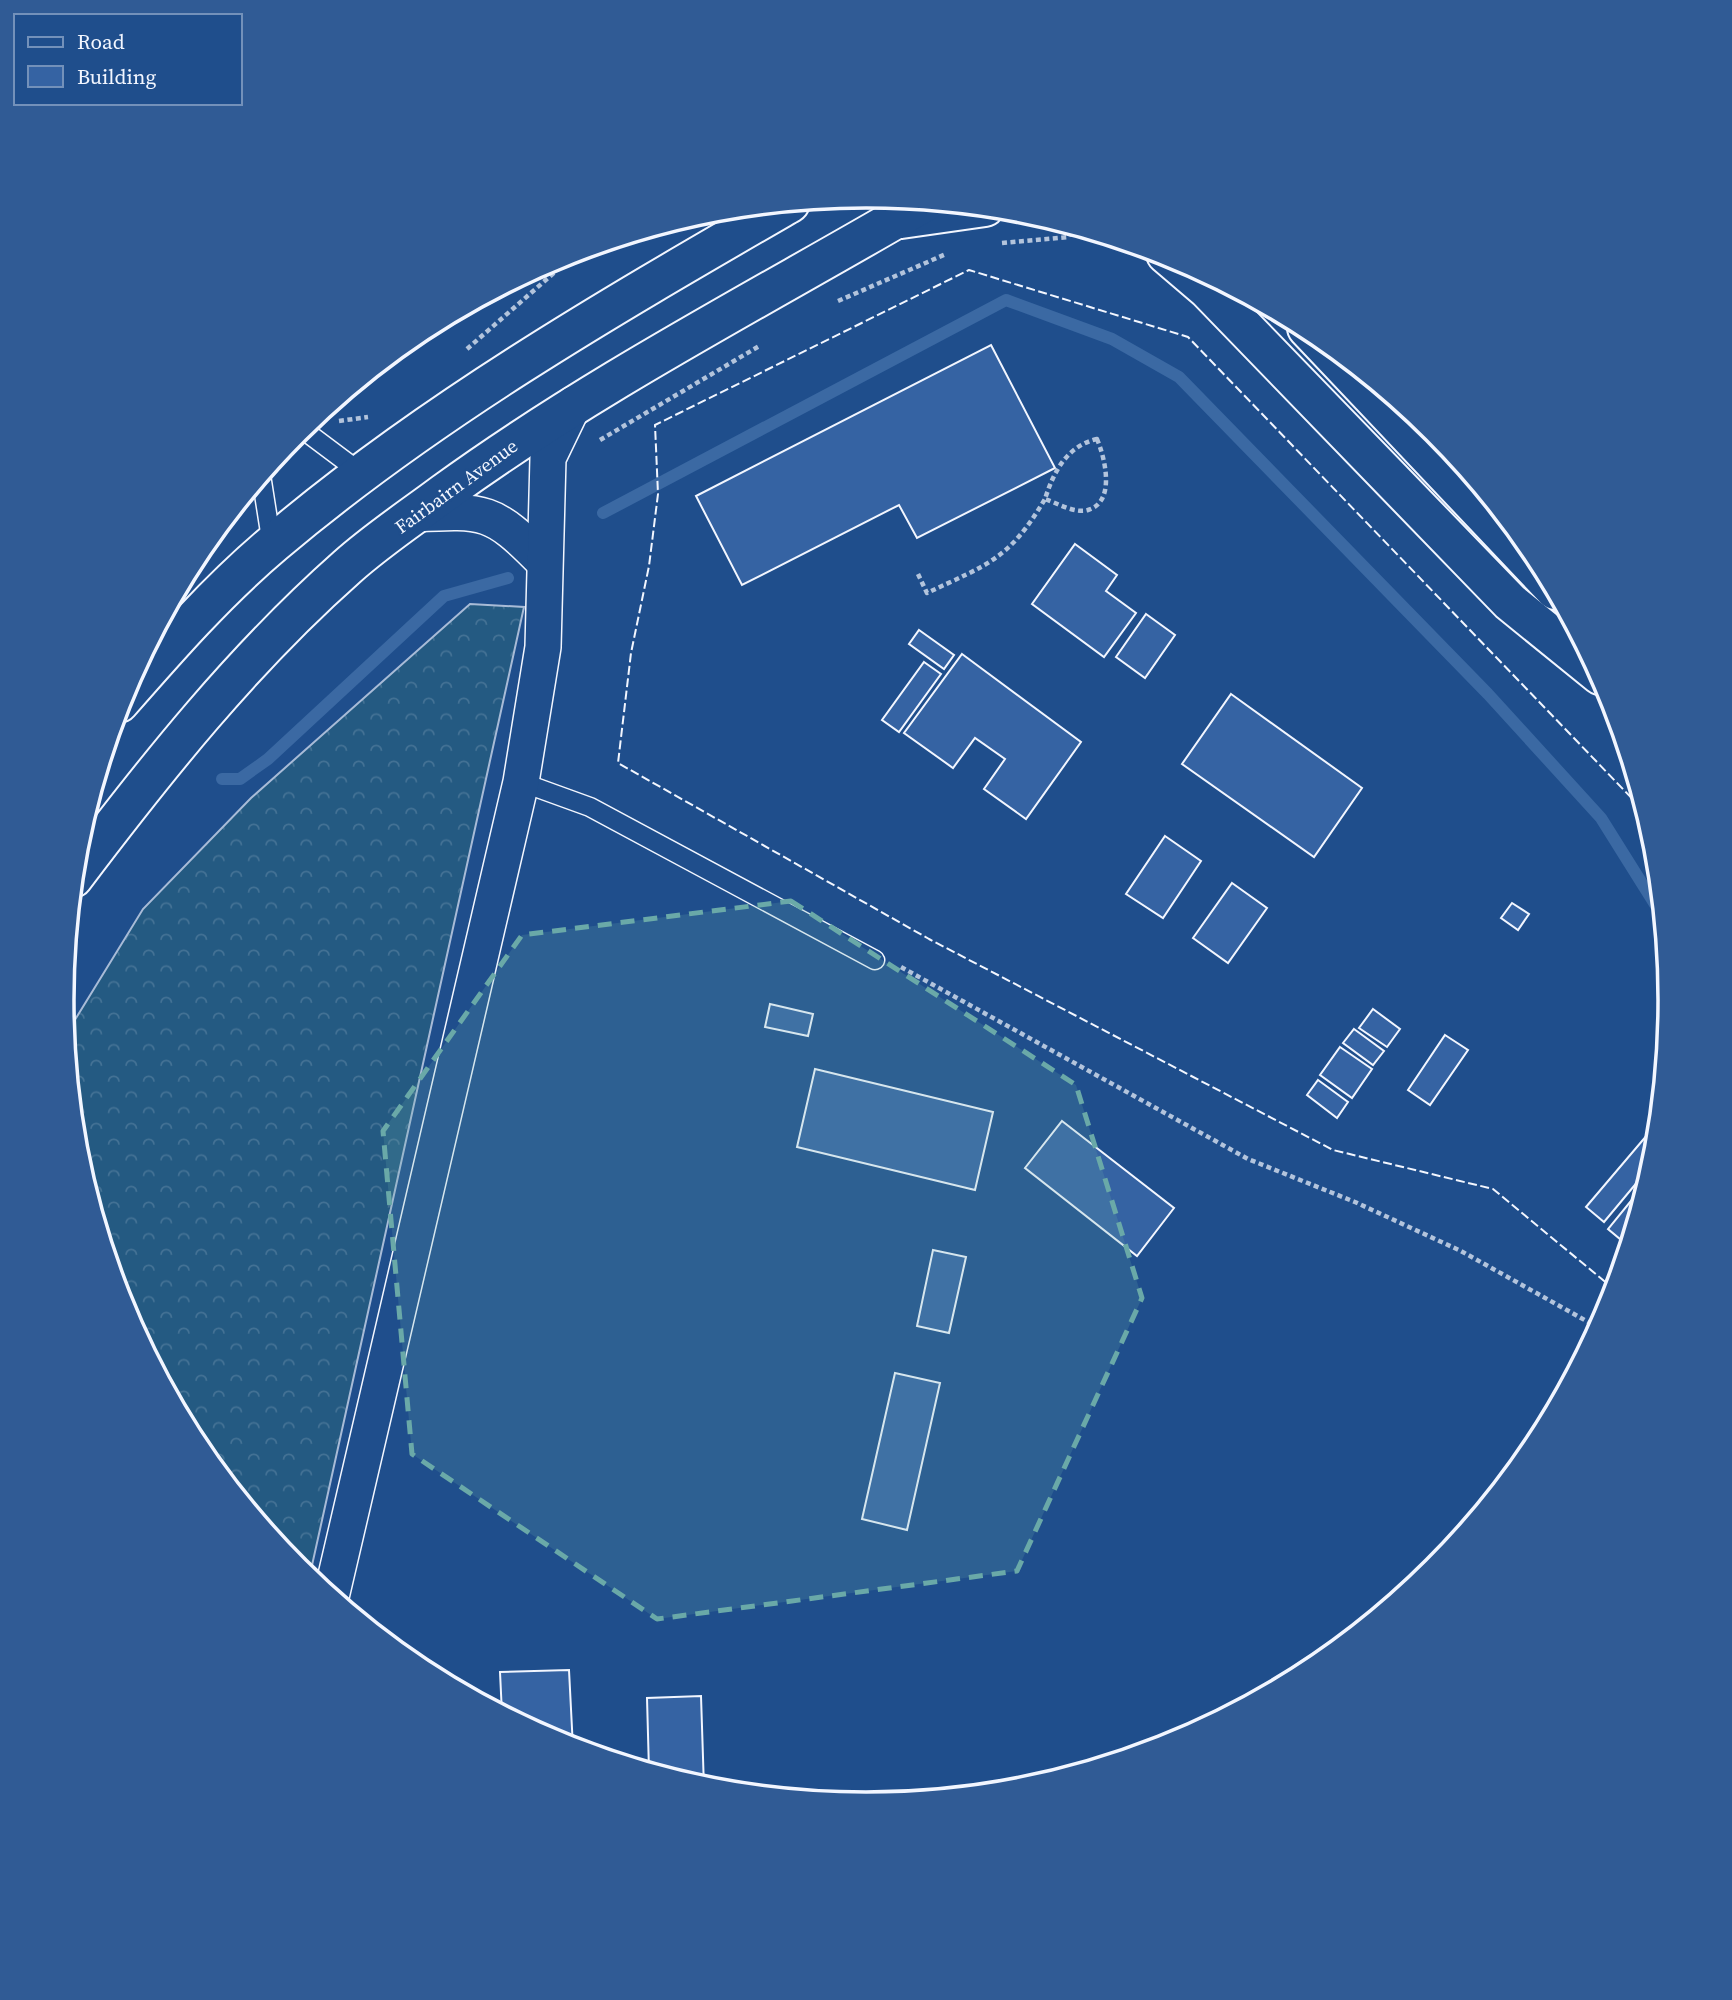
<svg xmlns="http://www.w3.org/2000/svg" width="1732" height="2000" font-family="'Source Serif 4',serif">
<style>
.forest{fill:url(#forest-crowns);stroke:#a8bbd7;stroke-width:2}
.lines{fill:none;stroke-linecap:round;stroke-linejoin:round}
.stream{stroke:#3b69a3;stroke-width:12}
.building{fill:#3563a3;stroke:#f2f6ff;stroke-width:2}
.lane-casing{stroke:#f2f6ff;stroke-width:21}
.street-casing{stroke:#f2f6ff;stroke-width:38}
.primary-casing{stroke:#f2f6ff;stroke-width:42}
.path{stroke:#b3c4dc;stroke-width:4.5;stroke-dasharray:5 3.5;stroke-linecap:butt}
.lane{stroke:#1f4e8c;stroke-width:18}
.street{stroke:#1f4e8c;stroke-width:35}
.primary{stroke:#1f4e8c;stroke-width:38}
.fence{stroke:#f2f6ff;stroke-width:2;stroke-dasharray:9 3.5;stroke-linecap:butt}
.marked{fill:#6aa9a8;fill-opacity:0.2;stroke:#6aa9a8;stroke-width:5;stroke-dasharray:14 9;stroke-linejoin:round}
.labels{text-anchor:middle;stroke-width:5;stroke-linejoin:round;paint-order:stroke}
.street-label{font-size:19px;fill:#f2f6ff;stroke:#1f4e8c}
.rim{fill:none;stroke:#f2f6ff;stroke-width:3.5}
</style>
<defs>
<pattern id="forest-crowns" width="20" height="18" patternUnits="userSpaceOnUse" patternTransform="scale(1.75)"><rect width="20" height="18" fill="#245a82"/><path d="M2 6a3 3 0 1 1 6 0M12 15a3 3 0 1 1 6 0" fill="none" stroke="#447295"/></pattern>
</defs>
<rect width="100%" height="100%" fill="#1f4e8c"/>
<!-- forest -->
<polygon class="forest" points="470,604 524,607 309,1579 297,1569 197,1447 122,1308 77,1157 65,1036 143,909 251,798"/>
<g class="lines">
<!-- stream -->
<g class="stream">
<polyline points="603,513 1006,300 1112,339 1179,377 1488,694 1601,818 1663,917"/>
<polyline points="222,779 240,779 268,759 444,596 508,578"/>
</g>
</g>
<!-- building -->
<g class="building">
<polygon points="991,345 1055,468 917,538 899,505 742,585 696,496"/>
<polygon points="1075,544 1117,575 1106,591 1136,613 1104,657 1032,604"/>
<polygon points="1146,614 1175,635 1145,678 1116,657"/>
<polygon points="919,630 954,655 944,669 909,644"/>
<polygon points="962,654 1081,742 1026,819 984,789 1005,759 975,738 953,768 904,733"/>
<polygon points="924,662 941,674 899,732 882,720"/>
<polygon points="1231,694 1362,788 1314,857 1182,764"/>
<polygon points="1165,836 1201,861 1163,918 1126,894"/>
<polygon points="1232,883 1267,908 1228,963 1193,938"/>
<polygon points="1512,903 1529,914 1518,930 1501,918"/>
<polygon points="770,1004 813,1014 808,1036 765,1027"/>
<polygon points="1373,1009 1400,1029 1387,1047 1359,1028"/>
<polygon points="1354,1029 1384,1051 1373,1065 1343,1043"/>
<polygon points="1445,1035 1468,1050 1430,1105 1408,1090"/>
<polygon points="1340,1047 1372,1069 1352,1098 1320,1075"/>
<polygon points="815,1069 993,1112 975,1190 797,1147"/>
<polygon points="1318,1080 1348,1102 1337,1118 1307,1095"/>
<polygon points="1062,1121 1174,1208 1137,1256 1025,1168"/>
<polygon points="1659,1121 1654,1162 1604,1222 1586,1207"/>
<polygon points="1648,1180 1630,1239 1626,1244 1608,1229"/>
<polygon points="933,1250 966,1257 949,1333 917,1326"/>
<polygon points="895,1373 940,1383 907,1530 862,1519"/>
<polygon points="569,1670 573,1748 502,1714 500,1672"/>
<polygon points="701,1696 704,1788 649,1771 647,1698"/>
</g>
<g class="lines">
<defs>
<g id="lane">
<polyline points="301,428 361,473"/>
<polyline points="261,475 272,545"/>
<polyline points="521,782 590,807 875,960"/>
</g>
<g id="street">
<path d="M415 514C485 510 493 510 543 561"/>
<polyline points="331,1597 521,782 543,647 548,458 574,404"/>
</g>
<g id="primary">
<polyline points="901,219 985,207"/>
<polyline points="1166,254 1207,289 1510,602 1600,675"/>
<polyline points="1307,328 1555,590"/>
<path d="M119 703C168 647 217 591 274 543 431 410 612 306 790 203"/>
<path d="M73 878C157 767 243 659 347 567 377 540 412 517 444 493 597 382 765 296 927 201"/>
</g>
</defs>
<!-- lane casing -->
<use href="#lane" class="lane-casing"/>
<!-- street casing -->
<use href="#street" class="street-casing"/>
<!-- primary casing -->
<use href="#primary" class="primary-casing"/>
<!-- path -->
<g class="path">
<polyline points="1002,243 1069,237 1072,226"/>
<polyline points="838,301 946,254"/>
<polyline points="467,349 580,250"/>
<polyline points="339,421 368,417"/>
<path d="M1097 439C1105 458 1116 502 1088 510 1075 514 1057 503 1045 499 1054 471 1067 446 1097 439Z"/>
<polyline points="600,440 761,345"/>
<polyline points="221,534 231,519 232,510"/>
<path d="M918 574 927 593C988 564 1009 560 1045 499"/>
<polyline points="901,967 1248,1159 1355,1202 1461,1251 1599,1328"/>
</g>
<!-- lane -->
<use href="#lane" class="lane"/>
<!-- street -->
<use href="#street" class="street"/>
<!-- primary -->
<use href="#primary" class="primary"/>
<!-- fence -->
<polyline class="fence" points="1615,1290 1493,1189 1333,1150 929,939 618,763 631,653 649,566 658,494 655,425 969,270 1188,337 1646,813"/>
</g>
<!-- marked area -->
<path class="marked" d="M791 901 1076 1085 1142 1298 1017 1571 657 1619 412 1454 383 1131 522 935Z"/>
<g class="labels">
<!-- street labels -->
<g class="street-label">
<text transform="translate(456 486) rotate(-36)" y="7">Fairbairn Avenue</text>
</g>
</g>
<!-- crop -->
<path d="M0 0H1732V2000H0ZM74 1000a792 792 0 1 1 1584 0a792 792 0 1 1-1584 0Z" fill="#305b95" fill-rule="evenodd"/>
<path class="rim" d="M74 1000a792 792 0 1 1 1584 0a792 792 0 1 1-1584 0Z"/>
<!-- legend -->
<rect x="14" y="14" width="228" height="91" fill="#1f4e8c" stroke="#7391ba" stroke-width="2"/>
<rect x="28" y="37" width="35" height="10" fill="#1f4e8c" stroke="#7391ba" stroke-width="2"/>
<text x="77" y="49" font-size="21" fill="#f2f6ff">Road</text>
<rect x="28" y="66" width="35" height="21" fill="#3563a3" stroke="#7391ba" stroke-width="2"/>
<text x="77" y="84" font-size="21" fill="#f2f6ff">Building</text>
</svg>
